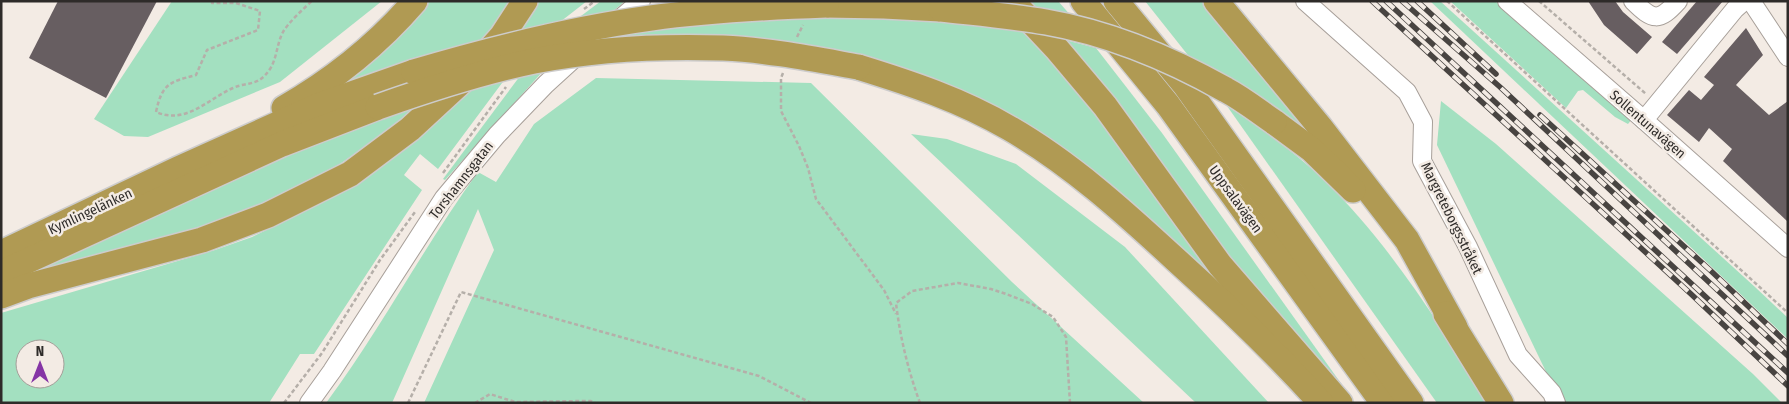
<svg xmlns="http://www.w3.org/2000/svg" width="1789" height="404" font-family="'Fira Sans Condensed',sans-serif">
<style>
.green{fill:#a3e0c0;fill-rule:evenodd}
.building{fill:#675e61}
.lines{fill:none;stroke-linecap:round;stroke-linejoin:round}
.minor-casing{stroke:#a79f99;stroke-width:20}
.highway-casing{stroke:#cdcccc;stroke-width:28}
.path{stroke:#b5afa9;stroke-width:2.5;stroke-dasharray:4 2.5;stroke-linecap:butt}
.minor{stroke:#fff;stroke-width:18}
.highway{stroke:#b09a53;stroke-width:25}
.rail-casing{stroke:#484441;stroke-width:5.5}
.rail{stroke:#f3ebe4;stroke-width:4;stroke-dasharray:11;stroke-linecap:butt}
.highway-bridge-casing{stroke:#cdcccc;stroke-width:28;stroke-linecap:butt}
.highway-bridge{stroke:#b09a53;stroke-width:25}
.labels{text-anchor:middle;stroke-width:5;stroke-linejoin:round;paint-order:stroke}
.street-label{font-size:14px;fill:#2e2b29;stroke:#f3ebe4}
</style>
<rect width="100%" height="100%" fill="#f3ebe4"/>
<!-- green -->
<g class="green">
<polygon points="172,1 382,1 280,82 148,137 124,136 94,119"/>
<polygon points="424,1 510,1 484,40 341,86"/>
<polygon points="537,1 587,1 560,22 516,32"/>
<polygon points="601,1 625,1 611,13 577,19"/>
<polygon points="1022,1 1058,1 1072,17 1030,8"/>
<polygon points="1145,1 1203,1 1320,140 1191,59"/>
<polygon points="1430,1 1440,1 1755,287 1788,318 1788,339"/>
<polygon points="1450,1 1495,1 1632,119 1628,124 1615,117 1583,90 1578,91 1566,108"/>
<polygon points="847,14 942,22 1034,33 1252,321 934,81 607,42 619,32 677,23"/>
<polygon points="1058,38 1096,48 1162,133 1355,403 1350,403 1234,267"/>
<polygon points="544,70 445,180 443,179 520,76"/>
<path d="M596 78 811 83 1012 282 1144 403H424L494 250 478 209 392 403H326C381 329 424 246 478 172L496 182 534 124Z"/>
<path d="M505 79 438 169 420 154 404 175 422 190 314 354H300L269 403H1V313L215 250 252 237 336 196 409 146 467 90ZM25 349H55V379H25Z"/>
<polygon points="1441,101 1496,144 1753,374 1782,403 1561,403 1437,145"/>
<polygon points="422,103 389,130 324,175 257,209 198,231 16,282 38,270 299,150"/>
<path d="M1227 106C1262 129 1296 153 1326 182 1392 247 1440 325 1488 403H1437Z"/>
<polygon points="911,134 947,139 1016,164 1125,247 1269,403 1196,403"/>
</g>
<!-- building -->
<g class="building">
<polygon points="58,1 157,1 106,98 29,58"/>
<polygon points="1588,1 1615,1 1623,12 1652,37 1637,54 1604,25"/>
<polygon points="1697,1 1723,1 1677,54 1662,42"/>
<polygon points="1746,28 1763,55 1736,85 1769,115 1788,101 1788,222 1723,161 1732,149 1709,128 1699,142 1667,115 1689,90 1701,100 1714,85 1704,77"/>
</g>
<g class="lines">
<defs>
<g id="minor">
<polyline points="1305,1 1407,92 1423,122 1422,161 1468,247 1518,355 1552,393 1556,403"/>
<polyline points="1507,1 1644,120 1788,248"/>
<path d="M1633 1C1653 21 1659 22 1678 1"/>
<polyline points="1751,1 1788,57"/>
<polyline points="615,23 641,1"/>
<polyline points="1644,120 1735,9 1744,1"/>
<polyline points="309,403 332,371 444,198 497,135 546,84 580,53"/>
</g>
<g id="highway">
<polyline points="1012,1 1057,49 1105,106 1220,265 1340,403"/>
<polyline points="1083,1 1168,105 1383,403"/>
<polyline points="1116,1 1185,85 1411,403"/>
<polyline points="1216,1 1320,127 1407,240 1455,327"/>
<polyline points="826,5 884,6 941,9"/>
<path d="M858 67C910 83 961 100 1009 128 1070 163 1123 211 1175 259 1226 305 1275 352 1321 403"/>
<path d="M284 108C333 80 378 44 415 1"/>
<polyline points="1274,122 1312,150 1353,190"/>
<polyline points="1,253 178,169 320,105 414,72"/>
<polyline points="1,273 282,144 378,107"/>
<polyline points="1,296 28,286 202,240 268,215 350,174 410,129 462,81 502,36 525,1"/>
<polyline points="1446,314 1501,403"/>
</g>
</defs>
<!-- minor casing -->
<use href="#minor" class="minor-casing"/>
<!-- highway casing -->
<use href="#highway" class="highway-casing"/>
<!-- path -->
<g class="path">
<path d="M212 1V3H236L260 11 258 30 207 50 196 75C169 82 162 84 156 112 186 125 208 99 233 88 249 81 258 87 270 69 277 58 277 43 283 32 288 23 304 8 312 1"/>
<polyline points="1447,1 1788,313"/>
<polyline points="1539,1 1646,94"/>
<polyline points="584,9 595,1"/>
<polyline points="797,37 803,25"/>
<polyline points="783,73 781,78 781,111 799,146 808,168 816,199 884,290 896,314"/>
<polyline points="443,173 506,87"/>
<polyline points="284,403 322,353 380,260 415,212"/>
<polyline points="408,403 461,292 759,376 811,403"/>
<polyline points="475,403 490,394 515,402 581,401 591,401 595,403"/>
<path d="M920 403C908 370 900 337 896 303L912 291 958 283 991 289 1006 294 1032 304 1053 317 1066 337 1070 403"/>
</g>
<!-- minor -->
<use href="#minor" class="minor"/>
<!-- highway -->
<use href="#highway" class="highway"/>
<defs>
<g id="rail">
<polyline points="1372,1 1691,294 1788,386"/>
<polyline points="1386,1 1788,373"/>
<polyline points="1402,1 1500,87 1788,356"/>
<polyline points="1417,1 1496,74"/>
<polyline points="1540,115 1710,270 1788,344"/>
</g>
</defs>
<!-- rail casing -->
<use href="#rail" class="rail-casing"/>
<!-- rail -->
<use href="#rail" class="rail"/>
<defs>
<g id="highway-bridge">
<path d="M941 9C976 13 1011 16 1046 22 1109 33 1171 59 1226 90 1243 99 1258 111 1274 122"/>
<path d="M414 72C492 49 570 29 651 18 709 10 768 7 826 5"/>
<path d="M378 107C429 89 481 72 534 61 595 49 660 46 723 48 768 50 813 59 858 67"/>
</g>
</defs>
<!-- highway-bridge casing -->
<use href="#highway-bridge" class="highway-bridge-casing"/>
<!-- highway-bridge -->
<use href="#highway-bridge" class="highway-bridge"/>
</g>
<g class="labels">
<!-- street labels -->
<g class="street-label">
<text transform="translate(1648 124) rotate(41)" y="5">Sollentunavägen</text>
<text transform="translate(461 180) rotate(-52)" y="5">Torshamnsgatan</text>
<text transform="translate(1236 199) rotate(54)" y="5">Uppsalavägen</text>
<text transform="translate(90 211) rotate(-25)" y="5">Kymlingelänken</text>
<text transform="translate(1452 218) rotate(64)" y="5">Margreteborgsstråket</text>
</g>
</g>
<!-- border -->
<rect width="1789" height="404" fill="none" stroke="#2e2b29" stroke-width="5"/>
<!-- north arrow -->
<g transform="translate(40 364)"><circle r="24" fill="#f3ebe4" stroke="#a49e99"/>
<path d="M0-4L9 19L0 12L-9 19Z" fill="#8535a5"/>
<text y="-8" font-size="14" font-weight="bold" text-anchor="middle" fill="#2e2b29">N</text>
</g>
</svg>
